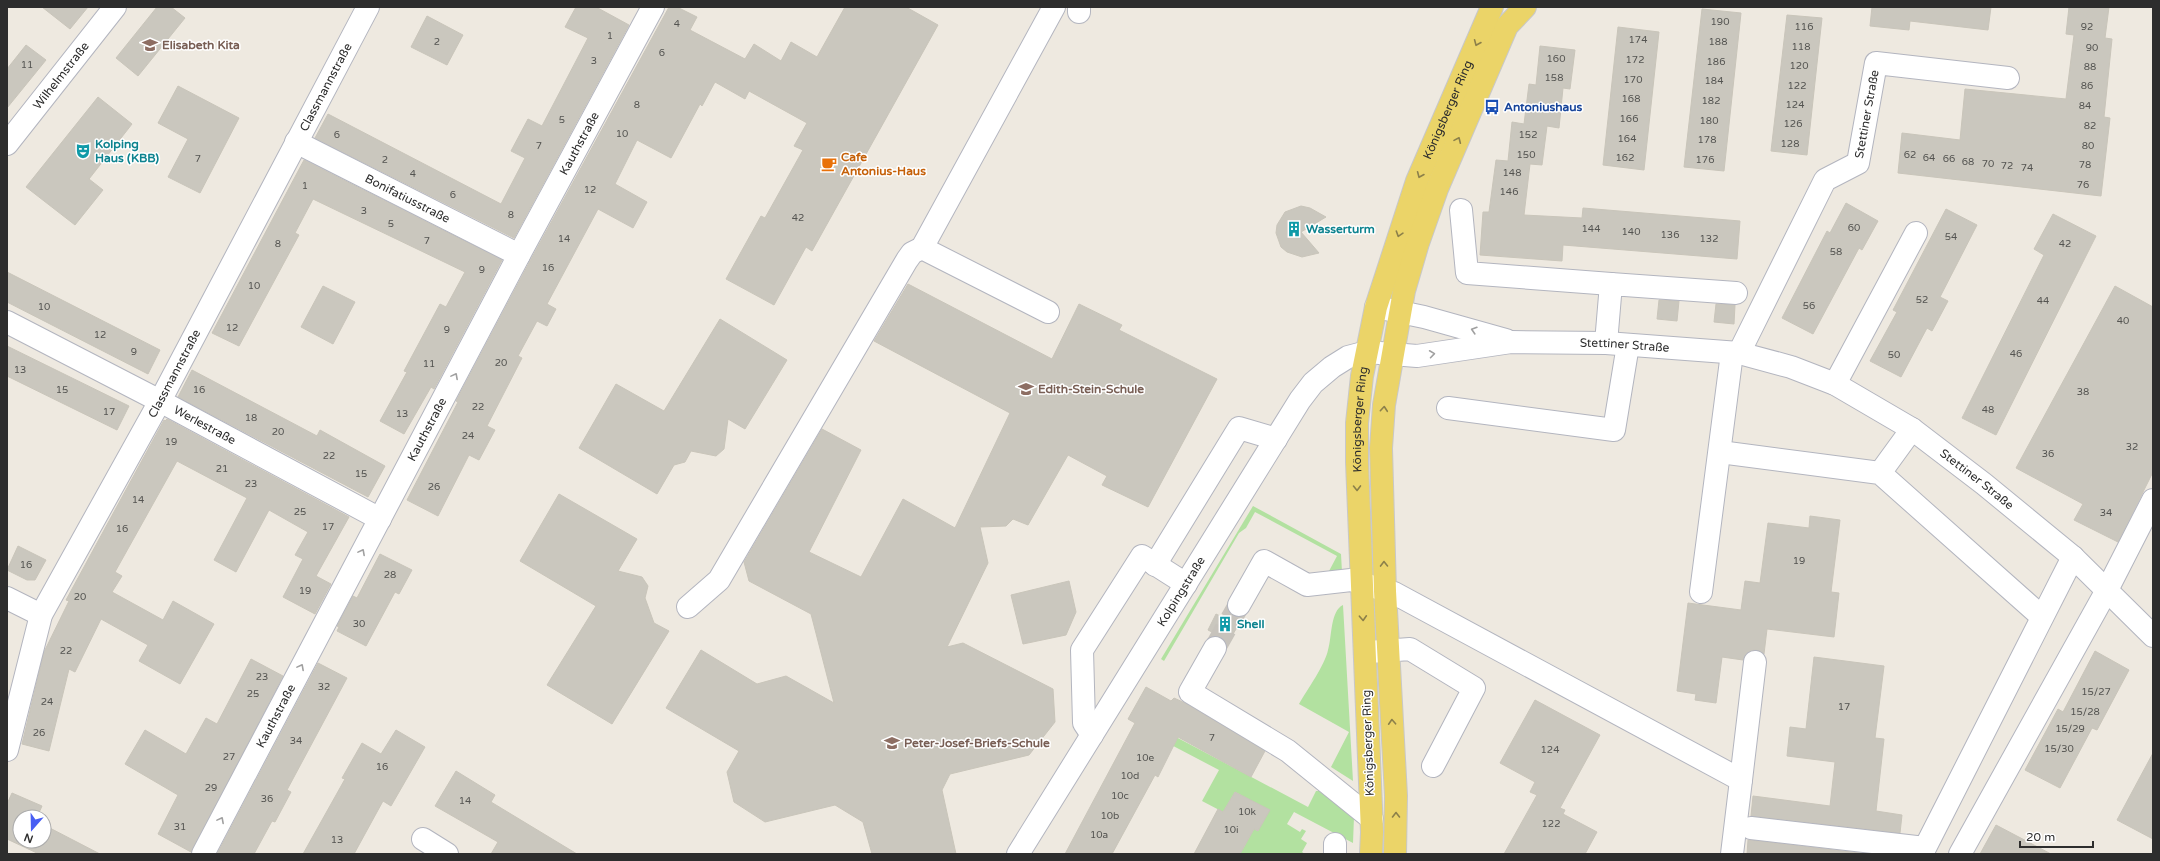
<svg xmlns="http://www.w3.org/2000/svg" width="2160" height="861" font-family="'Varela Round',sans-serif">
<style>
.green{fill:#b2e1a0}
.building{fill:#cac7be;stroke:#c9c5ba}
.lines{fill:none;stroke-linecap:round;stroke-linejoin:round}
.minor-tunnel{stroke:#c7c3bc;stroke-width:22;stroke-dasharray:22 11;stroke-linecap:butt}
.minor-casing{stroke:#b3b5bf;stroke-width:24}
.major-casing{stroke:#c8c8c8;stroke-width:24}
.minor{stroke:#fff;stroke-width:22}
.major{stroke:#ebd468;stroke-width:22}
.oneway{stroke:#8c804a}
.oneway2{stroke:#a0a0a0}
.labels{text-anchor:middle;stroke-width:3;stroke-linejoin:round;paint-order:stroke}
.number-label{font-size:10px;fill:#545451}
.education-label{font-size:12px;font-weight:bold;fill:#785e54;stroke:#fff;text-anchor:start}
.street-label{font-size:12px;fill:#2d2d2d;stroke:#fff}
.transit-label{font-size:12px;font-weight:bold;fill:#164399;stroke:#fff;text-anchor:start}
.culture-label{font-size:12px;font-weight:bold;fill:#0d838f;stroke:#fff;text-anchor:start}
.food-label{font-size:12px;font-weight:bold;fill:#c56008;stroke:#fff;text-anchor:start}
</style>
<rect width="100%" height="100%" fill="#eee9e0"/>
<!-- green -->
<g class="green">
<polygon points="1253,506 1341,554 1342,572 1328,573 1337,556 1255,512 1246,528 1239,533 1164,661 1161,659"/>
<path d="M1343 605 1353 781 1331 767 1349 732 1299 704C1307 690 1325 665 1328 650 1332 638 1330 611 1343 605Z"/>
<polygon points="1142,719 1308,807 1316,791 1319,791 1354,817 1353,843 1294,812 1287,824 1300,832 1302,829 1306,831 1301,839 1307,843 1302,852 1305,854 1240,854 1254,829 1258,831 1269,810 1235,792 1223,812 1202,801 1219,770 1139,728"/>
</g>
<!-- building -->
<g class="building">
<polygon points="42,7 88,7 70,29"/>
<polygon points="157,7 171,7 185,18 138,76 116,58"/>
<polygon points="576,7 596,7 629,25 514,238 315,138 328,114 501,204 525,158 511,151 528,119 542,126 588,38 565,27"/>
<polygon points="669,7 677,7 697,17 690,30 745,59 754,44 781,61 791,42 817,57 845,7 906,7 938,25 812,251 806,247 774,305 726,279 761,216 765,218 803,150 794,146 807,123 749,91 745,99 715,82 702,106 700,104 671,158 637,140 615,184 647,202 633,228 598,209 547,304 556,309 547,326 537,321 518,356 522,358 487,426 495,430 479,460 469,455 438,516 407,500 458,402 456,401 530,261"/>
<polygon points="1872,7 1991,7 1988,30 1910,21 1909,30 1870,26"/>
<polygon points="2069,7 2109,7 2105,38 2112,39 2104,117 2110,118 2101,196 1898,173 1902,133 1960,140 1965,89 2066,99 2074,35 2066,34"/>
<polygon points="1702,9 1741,13 1724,171 1684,167"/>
<polygon points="1787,15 1822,18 1807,155 1771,151"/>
<polygon points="427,16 463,35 447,65 411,47"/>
<polygon points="1618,27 1659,32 1644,170 1603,165"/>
<polygon points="26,45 46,60 7,108 7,69"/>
<polygon points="1540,46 1575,50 1570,89 1563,88 1559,128 1547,126 1542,165 1530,164 1524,215 1582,218 1583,208 1740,221 1737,259 1563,245 1562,261 1480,255 1483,212 1489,212 1496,160 1508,161 1512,122 1524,124 1529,84 1536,85"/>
<polygon points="178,86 239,118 200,193 168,177 188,139 158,123"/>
<polygon points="98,97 132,124 89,179 103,190 75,225 26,187"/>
<polygon points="304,160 502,260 434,389 431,387 404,434 380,421 407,372 404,371 440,304 446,307 465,272 313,199 295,233 299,235 239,346 212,333"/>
<polygon points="1846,203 1878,221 1862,250 1859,248 1813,334 1782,318 1827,231 1830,233"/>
<polygon points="1301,206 1310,208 1326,217 1301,232 1319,253 1302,257 1287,252 1281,247 1276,233 1277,225 1285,212"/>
<polygon points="1946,209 1977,225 1940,297 1948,301 1932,331 1927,328 1901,377 1870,361 1897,312 1893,310"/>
<polygon points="2053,214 2096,236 1996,435 1962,418 2044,255 2034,249"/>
<polygon points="7,272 160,350 148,374 7,302"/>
<polygon points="908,284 1052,359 1079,304 1122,325 1119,330 1217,379 1148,507 1102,485 1107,476 1068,455 1028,525 1013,519 1006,526 980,527 988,563 947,647 963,643 1053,689 1055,722 1029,755 950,774 942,790 956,854 872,854 863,822 835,805 765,822 734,802 727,772 739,751 666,708 701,650 757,684 786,676 834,703 811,614 749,581 744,562 822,429 861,450 809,552 861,577 903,499 955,528 1010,413 874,341"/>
<polygon points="323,286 355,302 333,344 301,327"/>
<polygon points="2115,286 2153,307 2153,472 2118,542 2074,520 2083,504 2016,468"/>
<polygon points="1659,300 1679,301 1677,321 1657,319"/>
<polygon points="1716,304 1735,305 1734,324 1714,322"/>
<polygon points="720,319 787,360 745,429 728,419 724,449 716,456 691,451 685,462 674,465 657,494 579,448 616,384 664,411"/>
<polygon points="7,346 129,406 117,430 7,376"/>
<polygon points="192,370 317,436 320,430 385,466 368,497 178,397"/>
<polygon points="167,419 349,517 316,576 331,584 315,614 283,597 303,559 295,555 308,532 269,510 236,572 214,560 247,498 177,461 115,572 122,576 112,592 163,620 173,601 214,624 180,684 139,661 148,645 101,619 75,672 69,669 49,751 22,744 44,652 69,601 66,600 164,420 165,421"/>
<polygon points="559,494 637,539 618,571 642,577 648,586 645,598 654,623 669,631 612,724 547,685 596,606 520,561"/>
<polygon points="1810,516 1840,520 1831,592 1839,593 1834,637 1767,629 1764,654 1756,650 1750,651 1743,660 1722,657 1716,703 1695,700 1696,694 1677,691 1688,603 1741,610 1745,581 1760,583 1768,523 1809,528"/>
<polygon points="18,546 46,560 35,580 27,580 7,570"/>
<polygon points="380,554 412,570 399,594 395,592 366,646 337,631 339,627 337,626 353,596 357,598"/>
<polygon points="1069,581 1076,612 1066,635 1023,644 1011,595"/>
<polygon points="1227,607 1233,616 1243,617 1229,641 1208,630 1216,614 1222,617"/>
<polygon points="2095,651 2129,670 2097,730 2092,728 2060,788 2025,770 2058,709 2063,712"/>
<polygon points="1814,657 1884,666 1875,738 1884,739 1876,811 1902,815 1900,833 1751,816 1753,796 1830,806 1835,762 1787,756 1790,727 1806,729"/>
<polygon points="251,659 283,676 191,852 158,834 178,795 125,764 145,730 186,754 206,718 217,724"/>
<polygon points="318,663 347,678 287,790 291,792 275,822 272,821 254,854 217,854"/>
<polygon points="1146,687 1171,701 1174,698 1185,703 1265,751 1251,777 1178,737 1158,777 1155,775 1112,854 1065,854 1135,723 1128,719"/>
<polygon points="1535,700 1600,735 1560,808 1565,810 1563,814 1597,832 1585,854 1504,854 1537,795 1530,792 1535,782 1500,763"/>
<polygon points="396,730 425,747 391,806 383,801 354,854 303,854 345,779 342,778 362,743 381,754"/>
<polygon points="2153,753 2153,839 2117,820"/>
<polygon points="456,771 495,795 491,802 577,854 491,854 498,842 435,806"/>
<polygon points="1235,792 1270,810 1258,831 1254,829 1240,854 1194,854 1218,809 1223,812"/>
<polygon points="12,793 42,806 37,817 20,817 20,841 44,841 44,825 100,854 39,854 7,839 7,804"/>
<polygon points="1996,825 2015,835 2051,854 1980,854"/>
<polygon points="1748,840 1750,840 1868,854 1747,854"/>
</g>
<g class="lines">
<!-- minor-tunnel -->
<polyline class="minor-tunnel" points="1215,648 1239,605"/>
<defs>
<g id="minor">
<polyline points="1079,12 1079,7"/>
<path id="s1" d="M296 142 519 255"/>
<path id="s2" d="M7 144 115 7"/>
<polyline points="1461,210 1467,273 1611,284"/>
<polyline points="922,248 1048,312"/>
<polyline points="1376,307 1424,317 1506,340"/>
<path id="s3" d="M7 322 160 401 380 519"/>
<polyline points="1606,343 1611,284 1736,293"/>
<path id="s4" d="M1739 353 1825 180 1858 163 1876 63 2008 78"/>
<polyline points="1835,384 1916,233"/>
<polyline points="1448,408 1614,430 1628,345"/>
<polyline points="1720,452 1880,473 2042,617"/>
<polyline points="1880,473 1912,429"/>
<polyline points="1155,565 1239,428 1276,439"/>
<polyline points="1701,592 1732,353"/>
<polyline points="7,598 41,615"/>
<polyline points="1239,605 1264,561 1307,585 1351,580 1394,593 1741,780 1732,854"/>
<polyline points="688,607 719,580 907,260 912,253 922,248 1054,7"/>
<polyline points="1215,648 1190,692 1288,751 1372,819"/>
<polyline points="1369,652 1410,649 1474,688 1433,766"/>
<polyline points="1092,735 1084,723 1082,650 1142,556 1186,584"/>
<path id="s5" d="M7 750 41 615 160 401 368 7"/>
<polyline points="1741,780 1755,662"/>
<polyline points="1751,828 1925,848 2073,557"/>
<polyline points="423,839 447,854"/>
<polyline points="1335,844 1335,854"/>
<path id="s6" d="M203 854 519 255 653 7"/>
<path id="s7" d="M1018 854 1300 400 1313 383 1332 367 1348 357 1367 352 1417 356 1511 342 1606 343 1739 353 1791 367 1835 384 1912 429 1984 484 2073 557 2153 636"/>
<polyline points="1960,854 2107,590 2153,500"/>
</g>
<g id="major">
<path id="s8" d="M1371 854 1372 832 1357 462V423L1362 376 1376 307 1417 181 1492 7"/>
<polyline points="1395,854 1396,796 1385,591 1381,448 1384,405 1404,291 1418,243 1437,189 1507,26 1525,7"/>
</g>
</defs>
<!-- minor casing -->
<use href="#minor" class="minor-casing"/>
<!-- major casing -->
<use href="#major" class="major-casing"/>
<!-- minor -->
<use href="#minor" class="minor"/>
<!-- major -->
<use href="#major" class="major"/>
</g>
<!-- one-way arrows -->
<defs><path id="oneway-chevron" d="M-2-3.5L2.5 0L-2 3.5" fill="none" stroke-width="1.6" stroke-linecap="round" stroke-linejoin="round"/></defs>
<g class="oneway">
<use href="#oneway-chevron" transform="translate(1477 43) rotate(113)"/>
<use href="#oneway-chevron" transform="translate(1458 140) rotate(-66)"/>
<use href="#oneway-chevron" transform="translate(1420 175) rotate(113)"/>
<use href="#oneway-chevron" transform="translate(1399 234) rotate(108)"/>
<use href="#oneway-chevron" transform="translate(1384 409) rotate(-85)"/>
<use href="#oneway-chevron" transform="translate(1357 488) rotate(89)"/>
<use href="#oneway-chevron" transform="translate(1384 564) rotate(-91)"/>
<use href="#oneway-chevron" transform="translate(1363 618) rotate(87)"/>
<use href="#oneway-chevron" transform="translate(1392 722) rotate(-93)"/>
<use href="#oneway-chevron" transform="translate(1396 815) rotate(-90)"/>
</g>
<g class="oneway2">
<use href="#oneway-chevron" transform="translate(1474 330) rotate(-163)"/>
<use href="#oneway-chevron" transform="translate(1432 354) rotate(-8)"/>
<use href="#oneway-chevron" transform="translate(455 376) rotate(-62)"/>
<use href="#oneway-chevron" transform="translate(362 552) rotate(-62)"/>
<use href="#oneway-chevron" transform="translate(301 667) rotate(-62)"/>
<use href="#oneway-chevron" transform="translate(221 820) rotate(-62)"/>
</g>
<!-- icons -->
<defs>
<symbol id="school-bare" viewBox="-9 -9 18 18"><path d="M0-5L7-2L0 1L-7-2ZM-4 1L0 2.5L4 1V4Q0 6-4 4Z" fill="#8d6e63" stroke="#fff" stroke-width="2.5" paint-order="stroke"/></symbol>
<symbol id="bus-bare" viewBox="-9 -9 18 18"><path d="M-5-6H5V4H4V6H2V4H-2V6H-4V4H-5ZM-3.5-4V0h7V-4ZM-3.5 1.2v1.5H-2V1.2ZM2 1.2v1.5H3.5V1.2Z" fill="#1a4fb4" stroke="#fff" stroke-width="2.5" paint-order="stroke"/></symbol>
<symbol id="theatre-bare" viewBox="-9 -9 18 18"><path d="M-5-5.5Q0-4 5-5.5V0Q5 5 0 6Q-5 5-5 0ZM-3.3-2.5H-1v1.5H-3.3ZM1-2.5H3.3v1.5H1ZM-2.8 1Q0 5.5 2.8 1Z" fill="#0f9aa8" stroke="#fff" stroke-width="2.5" paint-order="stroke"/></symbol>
<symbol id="cafe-bare" viewBox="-9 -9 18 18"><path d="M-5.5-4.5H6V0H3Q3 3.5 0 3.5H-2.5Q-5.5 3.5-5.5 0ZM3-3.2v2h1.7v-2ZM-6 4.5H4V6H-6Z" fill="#e8710a" stroke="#fff" stroke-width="2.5" paint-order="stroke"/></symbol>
<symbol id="building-bare" viewBox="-9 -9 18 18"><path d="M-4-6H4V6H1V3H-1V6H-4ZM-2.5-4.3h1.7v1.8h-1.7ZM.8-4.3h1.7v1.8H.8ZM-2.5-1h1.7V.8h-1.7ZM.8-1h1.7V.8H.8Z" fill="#0f9aa8" stroke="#fff" stroke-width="2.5" paint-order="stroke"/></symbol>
</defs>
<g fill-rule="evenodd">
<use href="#school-bare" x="139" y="34" width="22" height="22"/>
<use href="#bus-bare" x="1481" y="96" width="22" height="22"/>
<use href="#theatre-bare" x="72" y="140" width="22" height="22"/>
<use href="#cafe-bare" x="818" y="153" width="22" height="22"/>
<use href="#building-bare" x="1283" y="218" width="22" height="22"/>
<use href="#school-bare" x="1015" y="378" width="22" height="22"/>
<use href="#building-bare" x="1214" y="613" width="22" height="22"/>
<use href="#school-bare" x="881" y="732" width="22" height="22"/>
</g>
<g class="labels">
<!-- number labels -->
<g class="number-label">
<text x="1720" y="25">190</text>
<text x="677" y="27">4</text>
<text x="1804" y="30">116</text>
<text x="2087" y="30">92</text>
<text x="610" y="39">1</text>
<text x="1638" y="43">174</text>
<text x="437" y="45">2</text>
<text x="1718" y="45">188</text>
<text x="1801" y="50">118</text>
<text x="2092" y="51">90</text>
<text x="662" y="56">6</text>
<text x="1556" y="62">160</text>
<text x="1635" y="63">172</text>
<text x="594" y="64">3</text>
<text x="1716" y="65">186</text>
<text x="27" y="68">11</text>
<text x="1799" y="69">120</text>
<text x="2090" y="70">88</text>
<text x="1554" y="81">158</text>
<text x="1633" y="83">170</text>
<text x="1714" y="84">184</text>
<text x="1797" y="89">122</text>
<text x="2087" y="89">86</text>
<text x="1631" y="102">168</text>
<text x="1711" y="104">182</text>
<text x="637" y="108">8</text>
<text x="1795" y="108">124</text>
<text x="2085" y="109">84</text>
<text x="1629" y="122">166</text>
<text x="562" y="123">5</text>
<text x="1709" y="124">180</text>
<text x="1793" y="127">126</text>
<text x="2090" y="129">82</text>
<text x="622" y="137">10</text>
<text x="337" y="138">6</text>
<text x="1528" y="138">152</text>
<text x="1627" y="142">164</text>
<text x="1707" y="143">178</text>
<text x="1790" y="147">128</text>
<text x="539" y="149">7</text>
<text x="2088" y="149">80</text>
<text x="1526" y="158">150</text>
<text x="1910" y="158">62</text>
<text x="1625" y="161">162</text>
<text x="1929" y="161">64</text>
<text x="198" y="162">7</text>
<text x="1949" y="162">66</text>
<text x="385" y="163">2</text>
<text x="1705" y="163">176</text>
<text x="1968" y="165">68</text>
<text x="1988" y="167">70</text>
<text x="2085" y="168">78</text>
<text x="2007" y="169">72</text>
<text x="2027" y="171">74</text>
<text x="1512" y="176">148</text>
<text x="413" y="177">4</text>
<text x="2083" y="188">76</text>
<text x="305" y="189">1</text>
<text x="590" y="193">12</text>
<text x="1509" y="195">146</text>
<text x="453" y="198">6</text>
<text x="364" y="214">3</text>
<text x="511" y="218">8</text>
<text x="798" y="221">42</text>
<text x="391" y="227">5</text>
<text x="1854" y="231">60</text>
<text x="1591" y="232">144</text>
<text x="1631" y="235">140</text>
<text x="1670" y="238">136</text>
<text x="1951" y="240">54</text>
<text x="564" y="242">14</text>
<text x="1709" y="242">132</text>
<text x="427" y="244">7</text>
<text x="278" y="247">8</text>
<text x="2065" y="247">42</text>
<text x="1836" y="255">58</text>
<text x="548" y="271">16</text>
<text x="482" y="273">9</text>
<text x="254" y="289">10</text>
<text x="1922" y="303">52</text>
<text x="2043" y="304">44</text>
<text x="1809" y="309">56</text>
<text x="44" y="310">10</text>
<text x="2123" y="324">40</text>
<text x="232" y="331">12</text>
<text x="447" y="333">9</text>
<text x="100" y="338">12</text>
<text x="134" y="355">9</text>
<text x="2016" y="357">46</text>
<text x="1894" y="358">50</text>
<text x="501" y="366">20</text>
<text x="429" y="367">11</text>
<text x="20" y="373">13</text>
<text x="62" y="393">15</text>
<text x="199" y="393">16</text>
<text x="2083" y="395">38</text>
<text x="478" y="410">22</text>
<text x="1988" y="413">48</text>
<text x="109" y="415">17</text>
<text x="402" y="417">13</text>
<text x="251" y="421">18</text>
<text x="278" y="435">20</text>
<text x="468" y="439">24</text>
<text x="171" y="445">19</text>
<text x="2132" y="450">32</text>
<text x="2048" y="457">36</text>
<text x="329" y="459">22</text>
<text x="222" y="472">21</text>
<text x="361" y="477">15</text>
<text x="251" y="487">23</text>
<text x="434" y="490">26</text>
<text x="138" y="503">14</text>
<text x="300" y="515">25</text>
<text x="2106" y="516">34</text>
<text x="328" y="530">17</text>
<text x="122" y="532">16</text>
<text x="1799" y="564">19</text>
<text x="26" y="568">16</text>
<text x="390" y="578">28</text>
<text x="305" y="594">19</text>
<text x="80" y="600">20</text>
<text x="359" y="627">30</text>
<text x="66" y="654">22</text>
<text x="262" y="680">23</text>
<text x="324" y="690">32</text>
<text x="2096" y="695">15/27</text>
<text x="253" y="697">25</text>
<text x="47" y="705">24</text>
<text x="1844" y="710">17</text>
<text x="2085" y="715">15/28</text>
<text x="2070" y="732">15/29</text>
<text x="39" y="736">26</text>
<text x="1212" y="741">7</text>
<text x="296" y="744">34</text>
<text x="2059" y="752">15/30</text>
<text x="1550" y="753">124</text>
<text x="229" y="760">27</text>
<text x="1145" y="761">10e</text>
<text x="382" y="770">16</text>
<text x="1130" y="779">10d</text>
<text x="211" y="791">29</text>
<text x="1120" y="799">10c</text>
<text x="267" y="802">36</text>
<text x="465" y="804">14</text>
<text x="1247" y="815">10k</text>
<text x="1110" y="819">10b</text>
<text x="1551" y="827">122</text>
<text x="180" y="830">31</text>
<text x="1231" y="833">10i</text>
<text x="1099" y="838">10a</text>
<text x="337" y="843">13</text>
</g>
<!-- education labels -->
<g class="education-label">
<text x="162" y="49">Elisabeth Kita</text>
<text x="1038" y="393">Edith-Stein-Schule</text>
<text x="904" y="747">Peter-Josef-Briefs-Schule</text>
</g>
<!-- street labels -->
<g class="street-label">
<text dy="4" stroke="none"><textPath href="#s2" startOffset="87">Wilhelmstraße</textPath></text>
<text dy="4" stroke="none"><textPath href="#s5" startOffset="739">Classmannstraße</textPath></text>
<text dy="4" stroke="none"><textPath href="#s8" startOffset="759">Königsberger Ring</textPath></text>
<text dy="4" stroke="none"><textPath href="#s4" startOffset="280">Stettiner Straße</textPath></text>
<text dy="4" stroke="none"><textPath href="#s6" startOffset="804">Kauthstraße</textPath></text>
<text dy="4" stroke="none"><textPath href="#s1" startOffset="125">Bonifatiusstraße</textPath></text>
<text dy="4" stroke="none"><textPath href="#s7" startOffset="878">Stettiner Straße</textPath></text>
<text dy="4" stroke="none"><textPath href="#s5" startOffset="415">Classmannstraße</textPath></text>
<text dy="4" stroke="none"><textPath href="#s8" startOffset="435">Königsberger Ring</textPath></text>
<text dy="4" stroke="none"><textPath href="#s3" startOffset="223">Werlestraße</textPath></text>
<text dy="4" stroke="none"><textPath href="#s6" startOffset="480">Kauthstraße</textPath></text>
<text dy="4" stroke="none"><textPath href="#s7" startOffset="1265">Stettiner Straße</textPath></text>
<text dy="4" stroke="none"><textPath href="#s7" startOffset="309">Kolpingstraße</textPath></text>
<text dy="4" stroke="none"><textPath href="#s6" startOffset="156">Kauthstraße</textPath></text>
<text transform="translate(1368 743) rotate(-92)" y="4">Königsberger Ring</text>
</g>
<!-- transit labels -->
<g class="transit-label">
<text x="1504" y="111">Antoniushaus</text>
</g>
<!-- culture labels -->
<g class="culture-label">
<text x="95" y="148">Kolping<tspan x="95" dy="14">Haus (KBB)</tspan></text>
<text x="1306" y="233">Wasserturm</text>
<text x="1237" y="628">Shell</text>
</g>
<!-- food labels -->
<g class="food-label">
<text x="841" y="161">Cafe<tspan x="841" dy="14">Antonius-Haus</tspan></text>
</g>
</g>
<!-- border -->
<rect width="2160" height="861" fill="none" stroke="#2d2d2d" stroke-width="16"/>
<!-- north arrow -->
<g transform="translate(32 829) rotate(200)"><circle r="19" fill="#ffffff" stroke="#ababab"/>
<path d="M0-3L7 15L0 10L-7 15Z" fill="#485ef3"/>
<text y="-6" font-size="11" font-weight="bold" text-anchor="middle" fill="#2d2d2d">N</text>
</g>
<!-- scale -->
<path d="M2020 841v6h73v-6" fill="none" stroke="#2d2d2d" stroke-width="2"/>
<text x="2026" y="841" font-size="12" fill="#2d2d2d" stroke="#ffffff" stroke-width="3" paint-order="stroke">20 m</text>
</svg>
